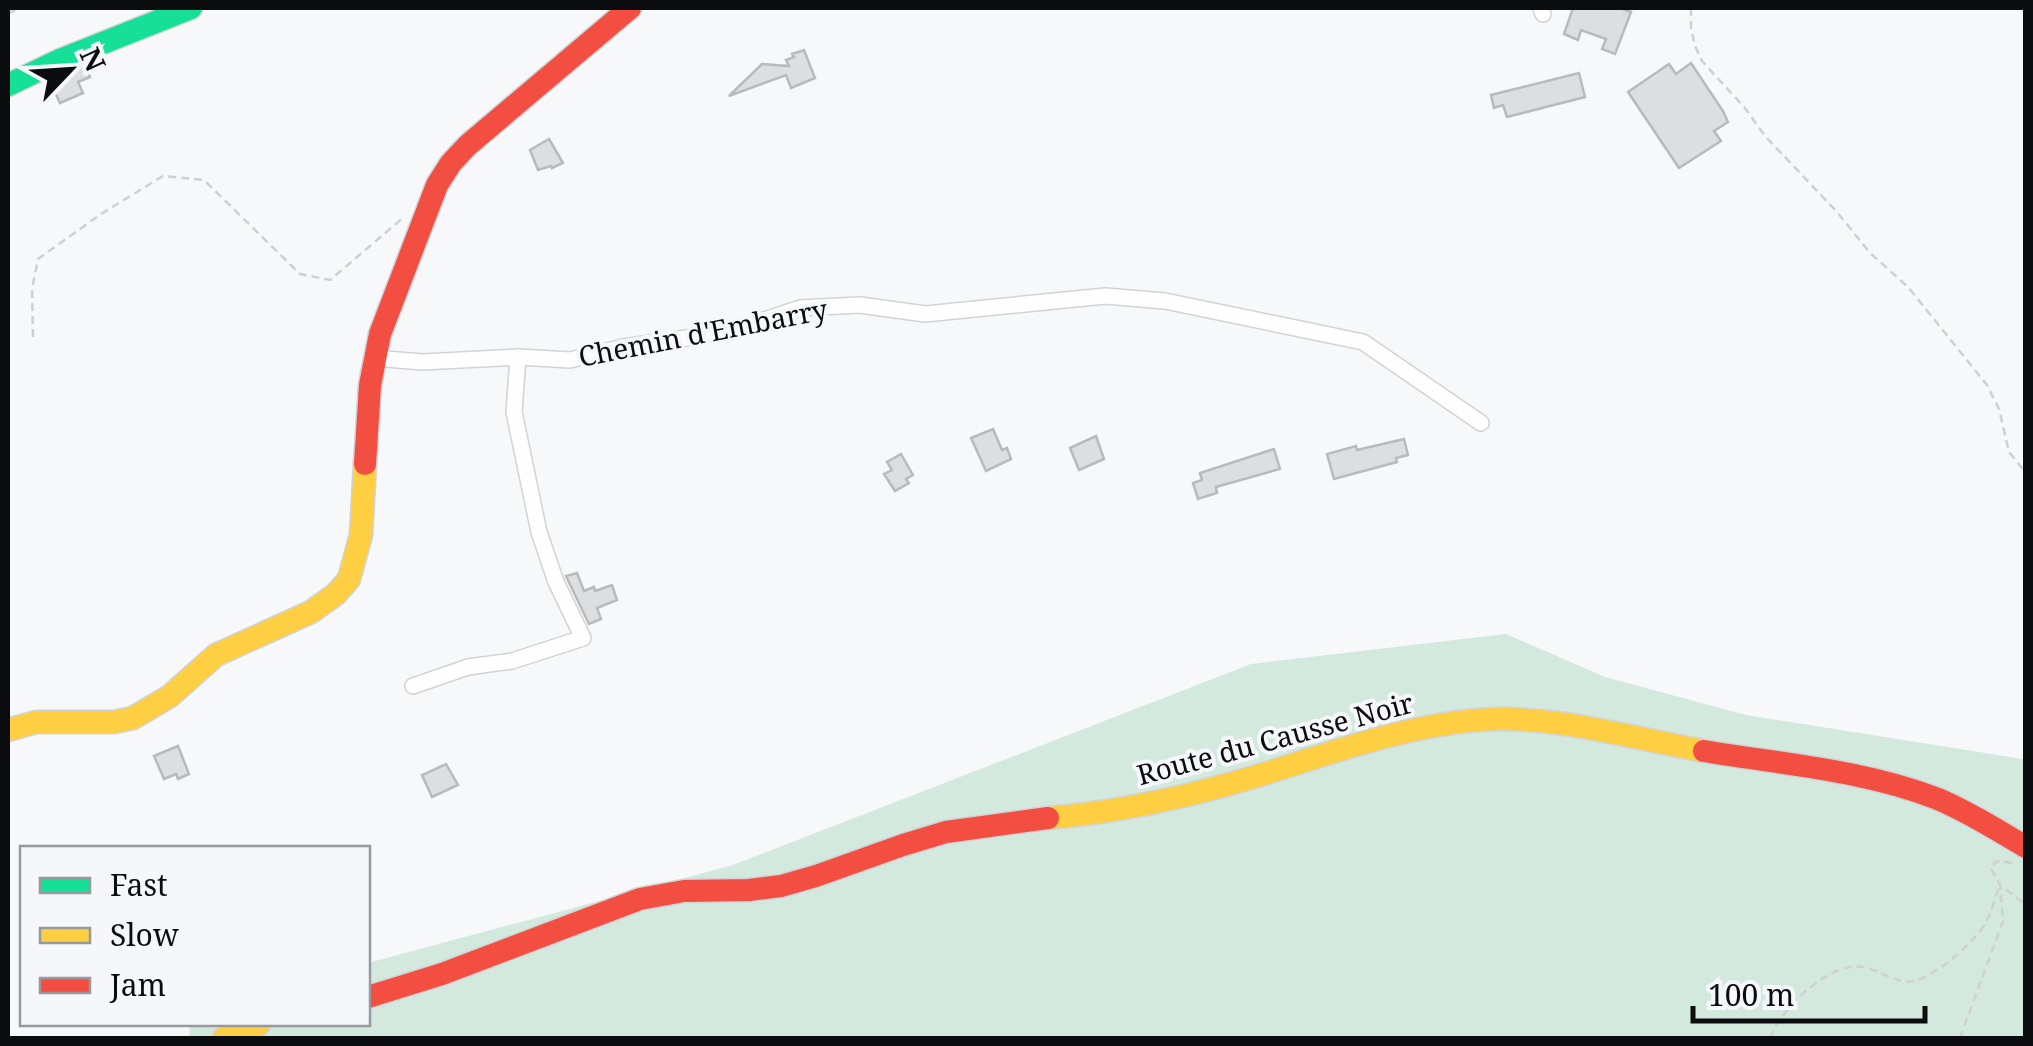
<svg xmlns="http://www.w3.org/2000/svg" width="2033" height="1046" font-family="'Noto Serif',serif">
<style>
.green{fill:#d4e9de}
.building{fill:#dcdedf;stroke:#b8babb;stroke-width:2.5}
.lines{fill:none;stroke-linecap:round;stroke-linejoin:round}
.street-casing{stroke:#d1d3d5;stroke-width:18}
.fast-casing{stroke:#d1d3d5;stroke-width:25}
.slow-casing{stroke:#d1d3d5;stroke-width:25}
.jam-casing{stroke:#d1d3d5;stroke-width:25}
.path{stroke:#cfd0d0;stroke-width:2.5;stroke-dasharray:8 5;stroke-linecap:butt}
.street{stroke:#fefefe;stroke-width:15}
.fast{stroke:#16e098;stroke-width:22}
.slow{stroke:#ffcf43;stroke-width:22}
.jam{stroke:#f24e42;stroke-width:22}
.labels{text-anchor:middle;stroke-width:8;stroke-linejoin:round;paint-order:stroke}
.street-label{font-size:28px;fill:#0b0c0d;stroke:#f5f7fb}
</style>
<rect width="100%" height="100%" fill="#f6f8fa"/>
<!-- green -->
<polygon class="green" points="1506,634 1605,677 1746,715 2023,759 2025,744 2025,1038 189,1038 190,1024 368,1024 368,963 733,865 1251,664"/>
<!-- building -->
<g class="building">
<polygon points="1573,8 1620,8 1631,12 1615,54 1602,49 1606,39 1581,30 1578,40 1564,34"/>
<polygon points="804,50 815,78 791,88 786,75 729,96 762,64 789,66 786,60 794,57 792,54"/>
<polygon points="1691,63 1723,111 1728,122 1714,131 1721,141 1679,168 1628,92 1669,64 1676,74"/>
<polygon points="85,66 90,77 78,82 83,93 60,103 50,82"/>
<polygon points="1579,73 1585,97 1507,117 1503,105 1494,108 1491,95"/>
<polygon points="549,139 563,163 552,168 551,166 538,170 530,150"/>
<polygon points="993,429 1002,450 1007,448 1011,459 986,471 971,438"/>
<polygon points="1096,436 1104,459 1079,470 1070,448"/>
<polygon points="1404,439 1408,455 1396,458 1397,462 1334,479 1327,454 1356,446 1357,450"/>
<polygon points="1274,449 1280,469 1216,487 1217,493 1198,499 1193,483 1202,480 1200,473"/>
<polygon points="901,454 913,475 906,479 909,483 895,491 884,474 892,470 887,462"/>
<polygon points="577,573 584,591 594,587 595,591 612,585 617,600 597,608 601,619 589,624 566,576"/>
<polygon points="178,746 189,774 178,779 176,774 164,779 154,756"/>
<polygon points="446,764 458,785 432,797 422,775"/>
</g>
<g class="lines">
<defs>
<g id="street">
<polyline points="1541,8 1543,14"/>
<polyline points="374,358 422,362 518,357 570,360 623,347 728,332 800,308 860,305 925,314 1105,296 1165,301 1363,342 1481,423"/>
<polyline points="413,686 468,667 512,661 583,638 556,582 539,532 514,412 518,357"/>
</g>
<polyline id="fast" points="8,85 60,60 191,8"/>
<g id="slow">
<polyline points="8,730 36,722 114,722 133,718 170,696 216,655 311,612 336,594 349,579 361,535 365,464"/>
<path d="M1048 818C1119 812 1188 797 1257 776 1328 754 1403 726 1478 720 1554 714 1630 738 1704 751"/>
<polyline points="224,1038 259,1024"/>
</g>
<g id="jam">
<polyline points="365,464 370,385 380,334 437,185 451,163 468,145 630,8"/>
<path d="M1704 751C1782 764 1864 770 1938 799 1969 812 1997 830 2026 847"/>
<polyline points="368,997 442,974 640,899 684,891 749,890 781,886 816,876 903,845 946,832 1048,818"/>
</g>
</defs>
<!-- street casing -->
<use href="#street" class="street-casing"/>
<!-- fast casing -->
<use href="#fast" class="fast-casing"/>
<!-- slow casing -->
<use href="#slow" class="slow-casing"/>
<!-- jam casing -->
<use href="#jam" class="jam-casing"/>
<!-- path -->
<g class="path">
<polyline points="1691,8 1691,28 1695,46 1702,61 1745,108 1765,136 1837,212 1870,253 1908,287 1987,385 1999,409 2009,452 2026,473"/>
<polyline points="8,14 18,8"/>
<polyline points="33,337 32,289 38,259 101,214 163,176 204,180 300,274 330,280 404,217"/>
<polyline points="2012,863 1998,861 1990,867 2000,885 2026,905"/>
<path d="M1770 1038C1781 1009 1829 961 1863 967 1880 970 1898 985 1915 981 1937 975 1976 941 1986 922 1992 911 1995 897 2000 885"/>
<polyline points="1960,1038 2003,921 2000,887"/>
</g>
<!-- street -->
<use href="#street" class="street"/>
<!-- fast -->
<use href="#fast" class="fast"/>
<!-- slow -->
<use href="#slow" class="slow"/>
<!-- jam -->
<use href="#jam" class="jam"/>
</g>
<g class="labels">
<!-- street labels -->
<g class="street-label">
<text transform="translate(703 333) rotate(-11)" y="10">Chemin d'Embarry</text>
<text transform="translate(1275 739) rotate(-15)" y="10">Route du Causse Noir</text>
</g>
</g>
<!-- border -->
<rect width="2033" height="1046" fill="none" stroke="#0b0c0d" stroke-width="20"/>
<!-- legend -->
<rect x="20" y="846" width="350" height="180" fill="#f5f7fb" stroke="#97999c" stroke-width="2.5"/>
<rect x="40" y="878" width="50" height="15" fill="#16e098" stroke="#97999c" stroke-width="2.5"/>
<text x="110" y="896" font-size="30" fill="#0b0c0d">Fast</text>
<rect x="40" y="928" width="50" height="15" fill="#ffcf43" stroke="#97999c" stroke-width="2.5"/>
<text x="110" y="946" font-size="30" fill="#0b0c0d">Slow</text>
<rect x="40" y="978" width="50" height="15" fill="#f24e42" stroke="#97999c" stroke-width="2.5"/>
<text x="110" y="996" font-size="30" fill="#0b0c0d">Jam</text>
<!-- north arrow -->
<g transform="translate(70 70) rotate(65)" stroke="#f5f7fb" stroke-width="8" paint-order="stroke">
<path d="M0-8L18 38L0 25L-18 38Z" fill="#0b0c0d"/>
<text y="-15" font-size="28" font-weight="bold" text-anchor="middle" fill="#0b0c0d">N</text>
</g>
<!-- scale -->
<path d="M1693 1006v15h232v-15" fill="none" stroke="#0b0c0d" stroke-width="5"/>
<text x="1708" y="1006" font-size="30" fill="#0b0c0d" stroke="#f5f7fb" stroke-width="8" paint-order="stroke">100 m</text>
</svg>
